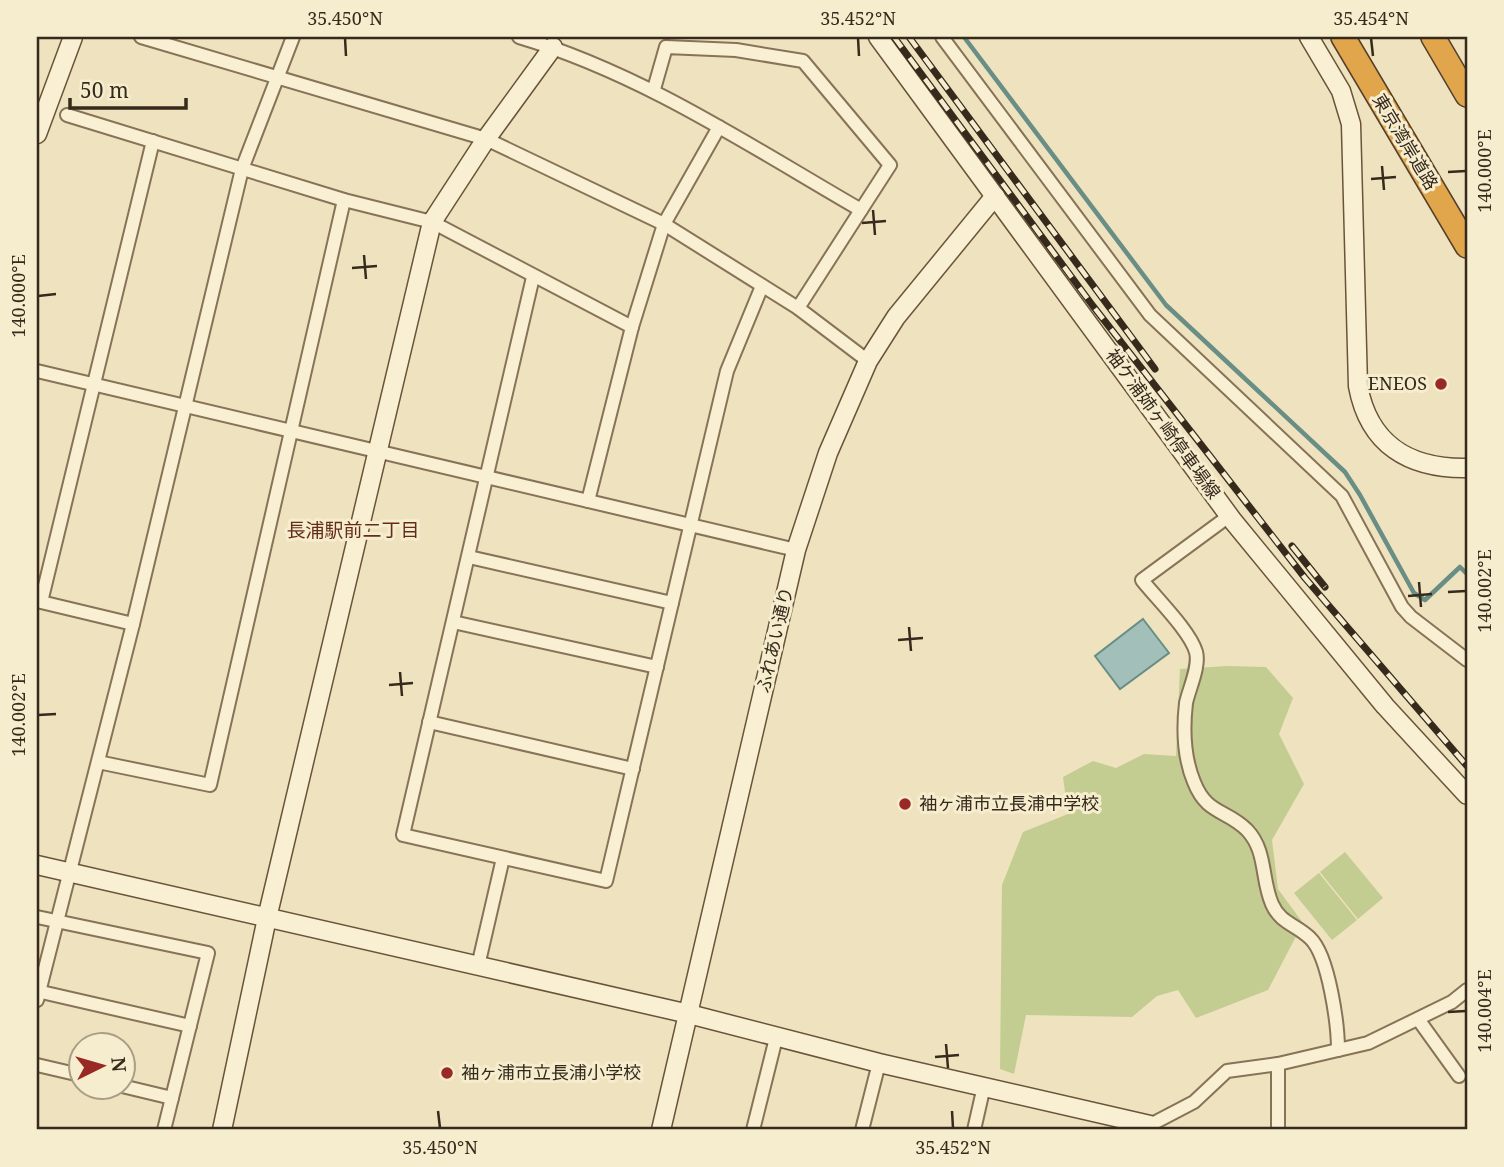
<svg xmlns="http://www.w3.org/2000/svg" width="1504" height="1167" font-family="'Noto Serif','Noto Sans JP',serif">
<style>
.green{fill:#c3cd92}
.water{fill:#a2c0b9;stroke:#698e86;stroke-width:2}
.lines{fill:none;stroke-linecap:round;stroke-linejoin:round}
.stream{stroke:#698e86;stroke-width:4.5}
.street-casing{stroke:#877357;stroke-width:16}
.secondary-casing{stroke:#69543a;stroke-width:21}
.highway-casing{stroke:#55402b;stroke-width:26}
.street{stroke:#f9efd2;stroke-width:12}
.secondary{stroke:#f9efd2;stroke-width:18}
.highway{stroke:#e1a64c;stroke-width:23}
.rail-casing{stroke:#362a1c;stroke-width:7}
.rail{stroke:#f6ecce;stroke-width:4.5;stroke-dasharray:13;stroke-linecap:butt}
.ticks{fill:none;stroke:#362a1c;stroke-width:2.5}
.poi-dot{fill:#982925;stroke:#f6ecce;stroke-width:2.5}
.labels{text-anchor:middle;stroke-width:6;stroke-linejoin:round;paint-order:stroke}
.street-label{font-size:18px;fill:#362a1c;stroke:#f6ecce}
.poi-label{font-size:18px;fill:#362a1c;stroke:#f6ecce;text-anchor:start}
.neighbourhood-label{font-size:19px;fill:#642d1a;stroke:#f6ecce}
.neatline{fill:none;stroke:#362a1c;stroke-width:2.5}
.ticks-label{font-size:18px;text-anchor:middle;fill:#362a1c}
</style>
<rect width="100%" height="100%" fill="#efe2be"/>
<!-- green -->
<g class="green">
<polygon points="1227,666 1266,667 1293,698 1279,734 1304,784 1272,840 1278,889 1303,923 1268,990 1196,1018 1178,990 1157,996 1132,1017 1026,1015 1014,1074 1000,1069 1002,885 1023,832 1068,814 1063,777 1093,761 1116,768 1144,754 1176,756 1180,669"/>
<polygon points="1345,852 1383,898 1358,919 1320,872"/>
<polygon points="1319,873 1357,920 1332,940 1294,893"/>
</g>
<!-- water -->
<polygon class="water" points="1143,619 1169,653 1120,689 1095,656"/>
<g class="lines">
<!-- stream -->
<polyline class="stream" points="964,37 1166,305 1345,472 1360,495 1414,593 1425,600 1460,567 1467,574"/>
<defs>
<g id="street">
<polyline points="141,37 486,139 664,224 798,308 868,361"/>
<path d="M519 37C643 74 750 146 861 210L890 165 803 61 736 50 666 47 654 89"/>
<polyline points="942,37 1150,315 1342,496 1402,607 1411,617 1467,660"/>
<polyline points="67,115 344,200 432,222 632,327"/>
<polyline points="533,277 403,835 606,881 727,371 762,286"/>
<polyline points="798,308 861,210"/>
<polyline points="37,371 796,550"/>
<polyline points="588,501 632,327 664,224 719,127"/>
<path d="M1229 516 1142 580C1156 598 1190 631 1196 652 1200 666 1189 689 1186 703 1183 729 1184 758 1194 782 1207 815 1226 809 1247 830 1267 851 1261 879 1272 904 1280 923 1297 925 1310 938 1329 956 1338 1025 1338 1050"/>
<polyline points="469,557 672,603"/>
<polyline points="453,622 657,667"/>
<polyline points="133,624 41,602 153,141"/>
<polyline points="429,722 633,769"/>
<polyline points="98,762 210,785 344,200"/>
<polyline points="37,917 208,953 164,1130"/>
<polyline points="478,966 503,858"/>
<polyline points="37,991 190,1026"/>
<polyline points="37,1000 133,624 242,169 293,37"/>
<polyline points="1418,1019 1459,1076"/>
<polyline points="1278,1064 1278,1130"/>
<polyline points="37,1065 80,1075"/>
<polyline points="122,1086 172,1098"/>
<polyline points="753,1130 776,1038"/>
<polyline points="862,1130 879,1063"/>
<polyline points="974,1130 984,1086"/>
<polyline points="1150,1130 1150,1125 1194,1102 1227,1071 1278,1064 1368,1043 1452,1002 1467,990"/>
</g>
<g id="secondary">
<polyline points="878,37 1233,521 1385,706 1467,795"/>
<path d="M1309 37 1341 91 1351 124 1358 386C1369 445 1409 469 1467 468"/>
<polyline points="37,134 73,37"/>
<polyline points="37,865 689,1014 879,1063 1150,1125"/>
<polyline points="222,1130 267,918 432,222 486,139 553,47"/>
<polyline points="661,1130 796,550 828,453 868,361 896,317 995,196"/>
</g>
<g id="highway">
<polyline points="1343,37 1467,246"/>
<polyline points="1433,37 1467,95"/>
</g>
</defs>
<!-- street casing -->
<use href="#street" class="street-casing"/>
<!-- secondary casing -->
<use href="#secondary" class="secondary-casing"/>
<!-- highway casing -->
<use href="#highway" class="highway-casing"/>
<!-- street -->
<use href="#street" class="street"/>
<!-- secondary -->
<use href="#secondary" class="secondary"/>
<!-- highway -->
<use href="#highway" class="highway"/>
<defs>
<g id="rail">
<polyline points="894,37 1093,306 1305,578 1467,766"/>
<polyline points="909,37 1155,369"/>
<polyline points="1292,546 1325,587"/>
</g>
</defs>
<!-- rail casing -->
<use href="#rail" class="rail-casing"/>
<!-- rail -->
<use href="#rail" class="rail"/>
</g>
<!-- ticks -->
<path class="ticks" d="M345 38 346 56M858 38 859 56M1371 38 1373 56M1382 166 1384 190M1448 172 1466 171M1371 179 1396 177M873 210 875 235M862 223 886 221M364 255 366 279M352 268 377 266M38 296 56 294M1419 582 1421 607M1448 592 1466 591M1408 596 1432 594M909 627 911 651M898 640 923 638M400 672 402 696M389 685 413 683M38 715 56 714M1448 1012 1466 1011M946 1044 948 1068M935 1057 959 1055M438 1111 440 1128M952 1111 953 1128"/>
<!-- markers -->
<g class="poi-dot">
<circle cx="1441" cy="384" r="7"/>
<circle cx="905" cy="804" r="7"/>
<circle cx="447" cy="1073" r="7"/>
</g>
<g class="labels">
<!-- street labels -->
<g class="street-label">
<text transform="translate(1405 142) rotate(59)" y="6">東京湾岸道路</text>
<text transform="translate(1163 424) rotate(54)" y="6">袖ケ浦姉ヶ崎停車場線</text>
<text transform="translate(775 640) rotate(-77)" y="6">ふれあい通り</text>
</g>
<!-- poi labels -->
<g class="poi-label">
<text x="1427" y="390" text-anchor="end">ENEOS</text>
<text x="919" y="810">袖ヶ浦市立長浦中学校</text>
<text x="461" y="1079">袖ヶ浦市立長浦小学校</text>
</g>
<!-- neighbourhood labels -->
<g class="neighbourhood-label">
<text x="353" y="537">長浦駅前二丁目</text>
</g>
</g>
<!-- border -->
<rect width="1504" height="1167" fill="none" stroke="#f6ecce" stroke-width="77"/>
<!-- north arrow -->
<g transform="translate(102 1066) rotate(85)"><circle r="33" fill="#f6ecce" stroke="#a99e87" stroke-width="2"/>
<path d="M0-5L12 26L0 18L-12 26Z" fill="#982925"/>
<text y="-10" font-size="19" font-weight="bold" text-anchor="middle" fill="#362a1c">N</text>
</g>
<!-- scale -->
<path d="M70 98v10h116v-10" fill="none" stroke="#362a1c" stroke-width="3.5"/>
<text x="80" y="98" font-size="21" fill="#362a1c" stroke="#f6ecce" stroke-width="5" paint-order="stroke">50 m</text>
<rect x="38" y="38" width="1428" height="1090" class="neatline"/>
<g class="ticks-label">
<text x="345" y="25">35.450°N</text>
<text x="858" y="25">35.452°N</text>
<text x="1371" y="25">35.454°N</text>
<text transform="translate(1485 171) rotate(-90)" y="6">140.000°E</text>
<text transform="translate(19 296) rotate(-90)" y="6">140.000°E</text>
<text transform="translate(1485 591) rotate(-90)" y="6">140.002°E</text>
<text transform="translate(19 715) rotate(-90)" y="6">140.002°E</text>
<text transform="translate(1485 1011) rotate(-90)" y="6">140.004°E</text>
<text x="440" y="1154">35.450°N</text>
<text x="953" y="1154">35.452°N</text>
</g>
</svg>
